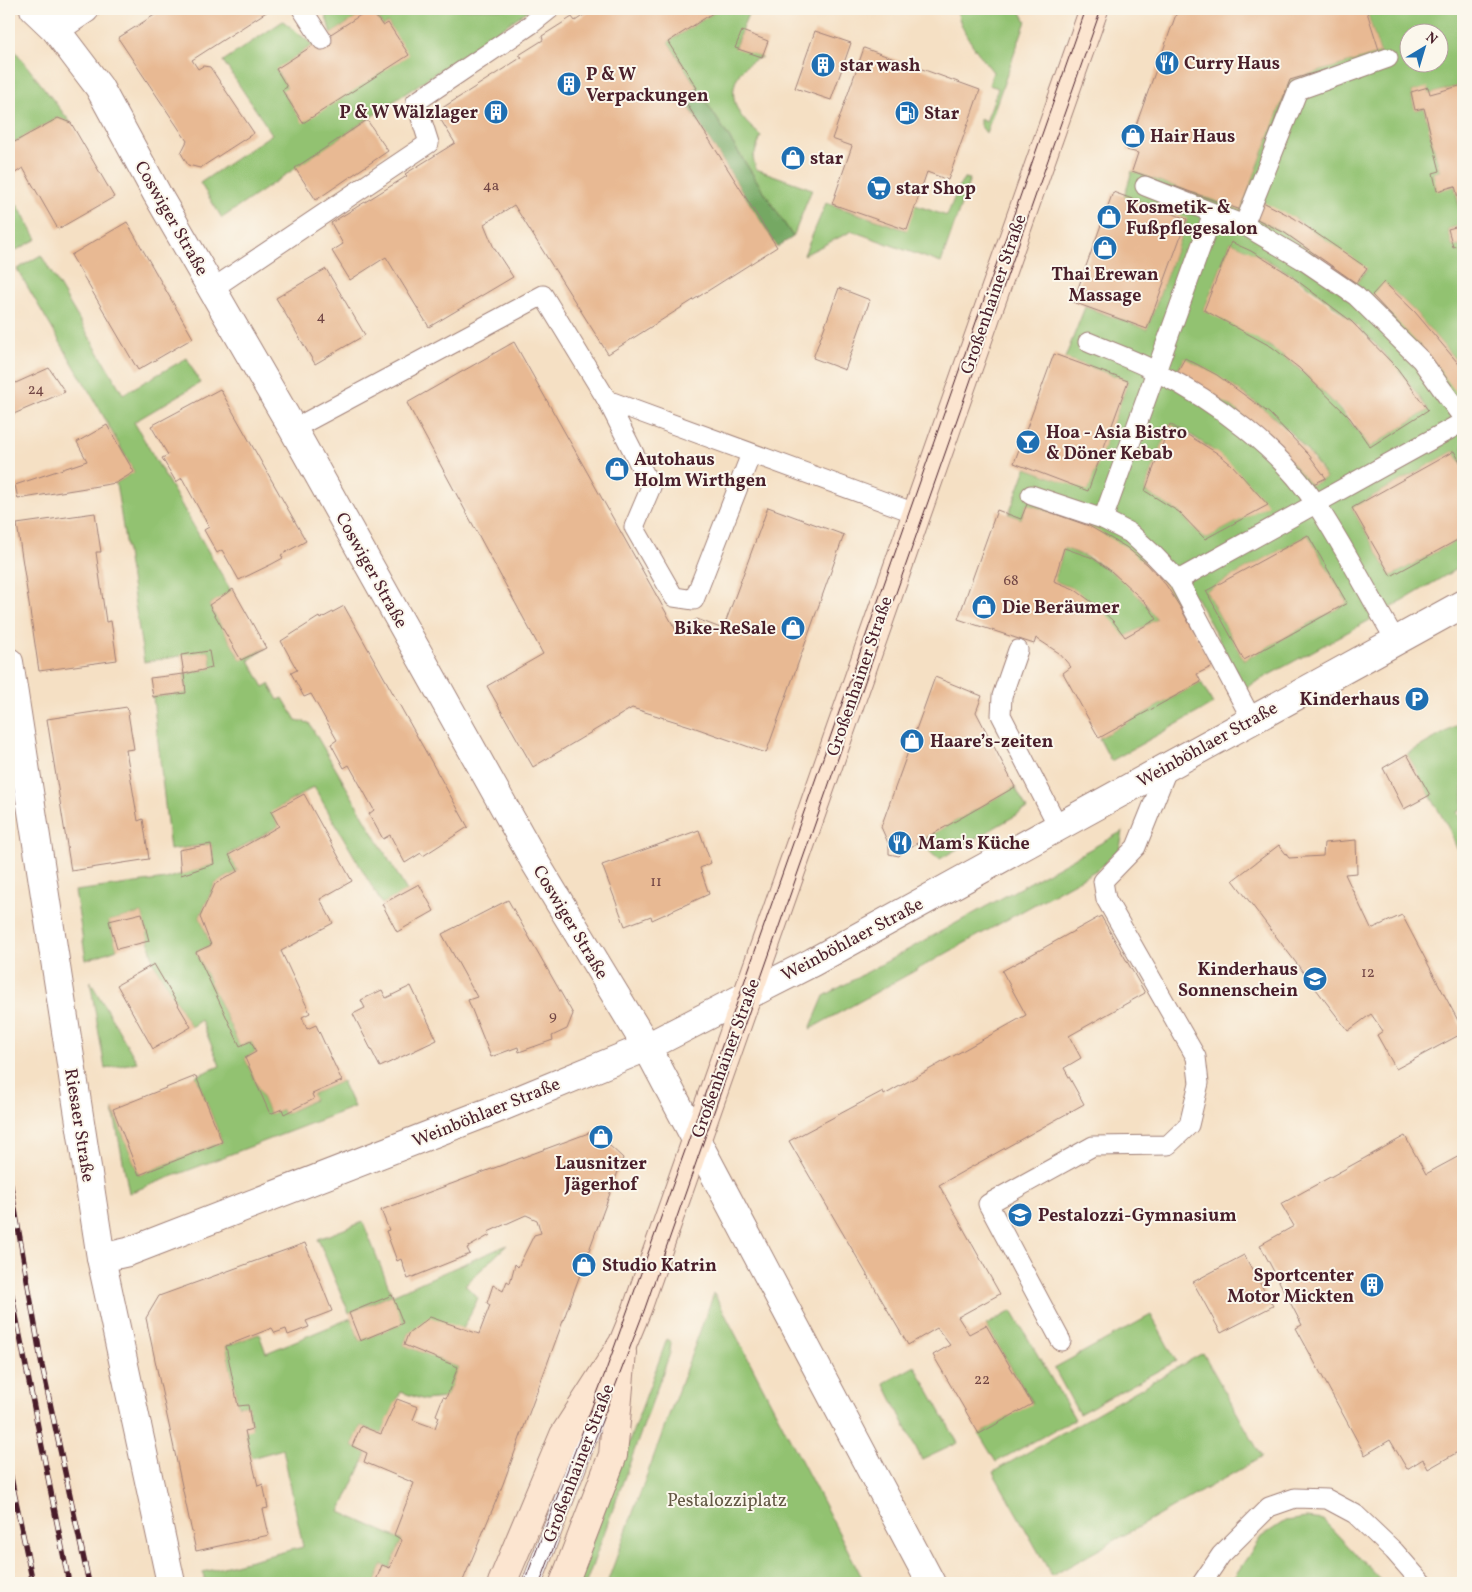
<svg xmlns="http://www.w3.org/2000/svg" width="1472" height="1592" font-family="Vollkorn,serif">
<style>
.green{fill:#92c271;stroke:#6e704e;fill-rule:evenodd}
.forest{fill:#75a863;stroke:#606447}
.building{fill:#e8b993;fill-rule:evenodd}
.lines{fill:none;stroke-linecap:round;stroke-linejoin:round}
.service-casing{stroke:#a08078;stroke-width:21}
.minor-casing{stroke:#a08078;stroke-width:30}
.tertiary-casing{stroke:#a08078;stroke-width:30}
.secondary-casing{stroke:#a08078;stroke-width:30}
.service{stroke:#fff;stroke-width:19}
.minor{stroke:#fff;stroke-width:28}
.tertiary{stroke:#fff;stroke-width:28}
.secondary{stroke:#fce5d0;stroke-width:28}
.tram{stroke:#4a1f2b;stroke-width:1}
.rail-casing{stroke:#4a1f2b;stroke-width:5.5}
.rail{stroke:#fbf7ec;stroke-width:4;stroke-dasharray:11;stroke-linecap:butt}
.labels{text-anchor:middle;stroke-width:4;stroke-linejoin:round;paint-order:stroke}
.number-label{font-size:15px;fill:#724645}
.poi-label{font-size:18px;font-weight:bold;fill:#4a1f2b;stroke:#fbf7ec;text-anchor:start}
.street-label{font-size:18px;fill:#4a1f2b;stroke:#fbf7ec}
.park-label{font-size:18px;fill:#635844;stroke:#fbf7ec}
</style>
<rect width="100%" height="100%" fill="#fbf7ec"/>
<filter id="ink" filterUnits="userSpaceOnUse"><feTurbulence type="fractalNoise" baseFrequency=".02" numOctaves="2"/><feDisplacementMap in="SourceGraphic" scale="10" xChannelSelector="R" yChannelSelector="G"/><feConvolveMatrix kernelMatrix="1 2 1 2 8 2 1 2 1" color-interpolation-filters="sRGB"/></filter>
<filter id="wash" filterUnits="userSpaceOnUse"><feTurbulence type="fractalNoise" baseFrequency=".0096" numOctaves="4" result="noise"/><feDisplacementMap in="SourceGraphic" scale="20" xChannelSelector="R" yChannelSelector="G"/><feGaussianBlur stdDeviation="1.12" result="paint"/><feColorMatrix in="noise" values="0 0 0 0 0 0 0 0 0 0 0 0 0 0 0 0 0 1.4 0 .05"/><feComposite in="paint" operator="in"/></filter>
<g filter="url(#wash)">
<rect width="100%" height="100%" fill="#f5e0c4"/>
<!-- green -->
<g class="green">
<polygon points="324,9 370,9 331,34"/>
<polygon points="371,9 530,9 222,218 200,183 272,134 223,61 283,21 313,45 276,70 287,87 282,91 303,122 408,55 388,23 383,26"/>
<path d="M719 9H750L735 47 762 57C741 64 728 84 736 106 739 117 752 128 761 136L753 158 756 169 812 189 793 237 668 42Z"/>
<path d="M957 9H1019L1026 21 986 133 980 125V119L986 122 998 88 989 85 993 72C979 54 960 32 957 9Z"/>
<path d="M1366 9H1463V85L1430 94 1428 88 1411 92 1415 110 1424 108 1440 171 1433 173 1437 190 1455 186 1463 225 1448 229 1453 247 1461 245 1463 252V369L1415 312 1384 282 1400 323 1450 381 1463 402V467L1454 451 1352 508 1391 576 1463 537V565L1379 615 1245 688 1196 597 1180 607C1137 543 1096 528 1027 504L1021 519 1009 514 1026 468 1088 490 1128 381 1065 358 1085 307 1147 329 1187 220 1124 197 1132 171 1241 210 1290 80 1380 53ZM1410 32H1440V62H1410ZM1253 217 1294 218 1367 269 1356 283 1285 233ZM1231 242C1310 277 1381 338 1428 410L1370 447C1326 388 1273 338 1204 310ZM1185 358C1237 386 1296 426 1326 478L1311 485 1277 446 1234 408 1176 373ZM1170 424C1209 442 1240 472 1267 505L1205 539 1179 512 1145 491ZM1308 535 1347 603 1244 660 1206 591Z"/>
<polygon points="9,43 71,123 58,118 9,145"/>
<polygon points="965,178 970,179 941,263 852,231 804,255 826,203 906,230 915,205 947,216 959,186"/>
<polygon points="17,204 37,239 9,254 9,207"/>
<polygon points="41,255 123,394 187,358 200,383 134,422 231,591 209,605 241,660 266,648 249,660 264,687 269,684 278,700 283,698 296,720 309,723 407,891 382,904 314,787 272,812 279,826 229,854 238,871 215,884 200,917 211,945 196,952 240,1046 251,1041 256,1052 245,1058 270,1114 282,1109 284,1114 314,1100 312,1094 342,1081 354,1107 129,1193 113,1109 139,1175 222,1142 196,1076 220,1066 201,1020 191,1027 154,964 142,913 109,921 117,949 86,960 75,891 166,879 214,864 211,844 170,850 153,697 186,693 184,674 212,668 209,651 144,662 116,483 134,472 99,408 17,269"/>
<path d="M1064 548C1106 563 1131 583 1157 619L1125 637 1074 589 1054 581Z"/>
<polygon points="1201,682 1213,704 1111,761 1099,738"/>
<polygon points="1463,722 1463,809 1457,812 1463,827 1463,864 1450,831 1407,754"/>
<path d="M1015 787 1027 809 940 859C931 855 927 849 922 840Z"/>
<polygon points="1123,831 1120,848 1100,868 810,1029 824,996"/>
<polygon points="90,981 137,1062 105,1069"/>
<polygon points="363,1222 392,1295 507,1245 465,1285 478,1298 463,1329 430,1318 408,1334 404,1345 458,1367 446,1398 424,1400 401,1392 381,1434 361,1426 352,1446 367,1453 340,1512 402,1540 390,1568 382,1565 375,1583 205,1583 203,1572 303,1547 283,1449 251,1458 245,1431 252,1428 248,1405 238,1406 226,1346 259,1334 266,1353 351,1318 360,1341 403,1323 391,1295 349,1313 318,1239"/>
<polygon points="714,1293 865,1583 607,1583"/>
<polygon points="1012,1311 1075,1419 996,1462 979,1434 1032,1403 986,1325"/>
<polygon points="1151,1315 1176,1361 1079,1414 1054,1368"/>
<polygon points="667,1339 671,1342 670,1353 586,1583 577,1583"/>
<polygon points="1203,1353 1262,1457 1052,1576 993,1472"/>
<polygon points="915,1366 958,1443 922,1460 884,1383"/>
<polygon points="1306,1518 1323,1520 1384,1583 1230,1583 1261,1537 1285,1521"/>
</g>
<!-- forest -->
<polygon class="forest" points="697,88 793,237 777,247 683,98"/>
<g id="blocks">
<!-- building -->
<g class="building">
<polygon points="164,9 271,9 192,60 198,69 203,66 210,67 254,133 200,168 188,165 181,153 187,141 118,38"/>
<polygon points="370,9 383,26 388,23 409,55 303,123 282,90 287,87 276,69"/>
<polygon points="593,9 719,9 668,42 697,88 683,98 777,247 608,354 514,205 484,224 494,248 513,277 429,327 386,257 350,280 332,251 343,244 331,223 407,176 405,174 455,143 436,112 522,57 519,55 543,40 542,36 572,17 575,21"/>
<polygon points="1178,9 1366,9 1380,53 1290,80 1241,210 1132,171 1138,153 1127,150"/>
<polygon points="742,31 768,41 762,57 735,48"/>
<polygon points="815,31 851,43 831,100 795,88"/>
<polygon points="864,48 980,90 948,180 927,172 907,230 832,204 852,146 832,139"/>
<polygon points="1463,85 1463,217 1455,186 1437,191 1433,173 1440,171 1424,108 1415,110 1411,92 1428,87 1430,94"/>
<polygon points="58,118 71,123 114,197 58,229 23,168 9,177 9,145"/>
<polygon points="367,120 388,151 316,200 295,168"/>
<polygon points="1113,192 1187,219 1147,329 1073,302"/>
<polygon points="1261,201 1294,218 1367,268 1356,283 1285,233 1253,217"/>
<polygon points="127,222 193,338 138,370 71,255"/>
<polygon points="1463,225 1463,250 1461,245 1453,247 1448,229"/>
<polygon points="1231,242 1251,251 1287,273 1351,321 1397,368 1428,410 1370,447 1350,418 1299,368 1272,347 1204,310"/>
<polygon points="326,269 365,335 315,364 276,298"/>
<polygon points="1384,282 1415,312 1463,369 1463,402 1430,357 1372,295"/>
<polygon points="839,288 870,300 845,370 813,358"/>
<polygon points="514,342 677,632 697,619 723,629 768,507 844,535 766,753 690,726 632,708 533,767 487,686 543,654 407,403"/>
<polygon points="1054,354 1128,381 1088,491 1014,463"/>
<polygon points="1185,358 1217,375 1269,413 1309,455 1326,478 1311,485 1277,446 1234,408 1176,374"/>
<polygon points="49,368 65,392 9,416 9,386"/>
<polygon points="220,389 306,541 281,555 283,558 272,564 239,580 222,550 217,553 204,530 209,527 182,478 176,482 162,458 168,455 151,426"/>
<polygon points="1170,424 1217,453 1232,465 1268,505 1205,539 1179,512 1145,491"/>
<polygon points="107,425 134,472 116,483 18,499 15,485 87,461 77,442"/>
<polygon points="1454,451 1463,467 1463,537 1391,576 1352,508"/>
<path d="M1027 504 1089 526 1126 547 1147 564 1166 585 1180 607 1213 666 1197 674 1201 682 1099 738 1063 673 1071 667 1059 653 1036 638 1034 644 958 619 997 510 1021 519ZM1064 548 1093 558 1111 571 1146 603 1157 619 1125 637 1113 621 1096 605 1074 589 1054 581Z"/>
<polygon points="95,513 101,552 96,552 106,622 111,621 117,660 39,671 17,524"/>
<polygon points="1308,535 1347,603 1244,660 1206,591"/>
<polygon points="233,589 266,648 241,660 209,605"/>
<polygon points="344,606 468,827 423,856 421,853 405,863 390,835 383,839 369,814 374,810 349,765 344,768 331,744 337,740 323,715 311,694 304,697 291,673 297,670 281,641 319,617 320,619"/>
<polygon points="209,651 212,668 184,674 181,655"/>
<polygon points="184,674 186,693 153,697 150,678"/>
<polygon points="935,677 982,696 976,712 1015,787 905,850 899,856 889,854 889,845 881,827"/>
<polygon points="127,707 134,749 126,750 138,821 143,819 149,859 71,871 47,719"/>
<polygon points="1407,754 1430,795 1404,809 1383,768"/>
<polygon points="304,794 352,881 320,899 333,923 281,951 310,1013 302,1017 307,1029 316,1025 342,1081 312,1094 314,1099 284,1114 282,1109 270,1114 245,1058 256,1052 251,1041 240,1046 196,952 211,945 200,917 215,884 238,871 229,855 279,826 271,812"/>
<polygon points="699,830 711,863 700,868 709,894 652,920 651,916 625,926 602,865"/>
<polygon points="1356,840 1357,873 1345,874 1371,929 1402,915 1463,1030 1463,1033 1396,1069 1377,1035 1383,1031 1371,1014 1348,1031 1233,880 1279,845 1289,858 1323,856 1324,843"/>
<polygon points="211,844 214,864 181,875 179,850"/>
<polygon points="419,884 434,911 397,932 382,904"/>
<polygon points="508,900 573,1014 567,1029 552,1036 553,1040 519,1052 518,1047 491,1057 468,1000 477,997 442,934"/>
<polygon points="142,913 149,941 117,949 109,921"/>
<polygon points="1101,916 1145,993 1069,1036 1081,1058 1064,1068 1084,1104 939,1185 1000,1294 958,1317 969,1334 986,1325 1032,1404 979,1434 933,1355 950,1345 937,1328 908,1345 789,1141 883,1091 884,1095 1026,1015 1002,971"/>
<polygon points="154,964 191,1027 153,1049 117,985"/>
<polygon points="411,986 437,1040 380,1067 353,1014 365,1008 361,1000 382,990 386,998"/>
<polygon points="196,1076 222,1142 139,1175 113,1109"/>
<polygon points="594,1131 623,1158 503,1484 462,1583 375,1583 382,1565 390,1568 402,1540 394,1535 414,1483 364,1462 367,1453 352,1446 361,1426 381,1434 397,1399 418,1407 413,1420 435,1428 439,1417 436,1415 443,1397 446,1398 458,1367 404,1345 408,1334 430,1317 479,1334 490,1305 487,1303 493,1285 503,1291 507,1281 510,1283 515,1264 518,1267 534,1235 541,1233 537,1220 526,1215 488,1232 490,1235 467,1248 470,1254 408,1279 401,1259 397,1261 386,1231 389,1230 381,1210"/>
<polygon points="1405,1136 1426,1174 1463,1154 1463,1449 1428,1469 1423,1459 1407,1469 1390,1440 1365,1455 1296,1328 1302,1325 1260,1245 1294,1226 1281,1204"/>
<polygon points="305,1243 332,1311 306,1321 309,1327 288,1335 286,1329 275,1333 272,1328 226,1346 238,1406 248,1405 252,1429 245,1431 258,1486 263,1484 268,1508 263,1509 269,1535 196,1551 146,1318 159,1296"/>
<polygon points="1244,1255 1273,1306 1221,1333 1193,1282"/>
<polygon points="392,1295 403,1323 360,1341 349,1313"/>
</g>
</g>
</g>
<g filter="url(#ink)">
<use href="#blocks" fill-opacity="0" stroke="#a08078" stroke-width="1"/>
<g class="lines">
<defs>
<g id="service">
<polyline points="302,9 322,40"/>
<polyline points="1145,186 1244,225 1303,260 1356,296 1421,360 1463,418"/>
<polyline points="1244,225 1298,90 1388,58"/>
<polyline points="212,289 429,143 416,102 530,25 550,9"/>
<path d="M1088 342C1111 352 1135 360 1157 372 1215 401 1280 449 1316 504 1345 548 1369 595 1396 641"/>
<polyline points="607,400 915,513"/>
<polyline points="293,429 543,295 607,400 651,487 634,527 674,597 694,600 751,454"/>
<polyline points="1031,495 1103,519 1130,533 1154,555 1178,580 1252,720"/>
<polyline points="1103,519 1213,213"/>
<polyline points="1178,580 1463,422"/>
<polyline points="1018,650 1002,696 1001,715 1058,826"/>
<polyline points="1061,1341 988,1204 1093,1146 1168,1145 1189,1125 1199,1083 1196,1057 1106,899 1103,881 1136,847 1169,765"/>
<polyline points="532,1583 610,1379"/>
<polyline points="1202,1583 1221,1555 1269,1507 1295,1498 1327,1499 1355,1514 1394,1551 1422,1583"/>
</g>
<g id="minor">
<polyline points="34,9 55,29 99,87 157,194 293,429 536,864 647,1047 931,1583"/>
<polyline points="55,29 85,9"/>
<polyline points="9,662 101,1258 171,1583"/>
<polyline points="101,1258 128,1252 504,1106 647,1047 748,995"/>
</g>
<polyline id="tertiary" points="748,995 813,962 1463,604"/>
<g id="secondary">
<polyline points="502,1583 564,1435 623,1343 637,1309 1094,9"/>
<polyline points="564,1583 613,1455 622,1352"/>
</g>
</defs>
<!-- service casing -->
<use href="#service" class="service-casing"/>
<!-- minor casing -->
<use href="#minor" class="minor-casing"/>
<!-- tertiary casing -->
<use href="#tertiary" class="tertiary-casing"/>
<!-- secondary casing -->
<use href="#secondary" class="secondary-casing"/>
<!-- service -->
<use href="#service" class="service"/>
<!-- minor -->
<use href="#minor" class="minor"/>
<!-- tertiary -->
<use href="#tertiary" class="tertiary"/>
<!-- secondary -->
<use href="#secondary" class="secondary"/>
<!-- tram -->
<g class="tram">
<polyline points="524,1583 605,1373 687,1145 1086,9"/>
<polyline points="540,1583 644,1311 1101,9"/>
</g>
<defs>
<g id="rail">
<polyline points="9,1175 42,1366 89,1583"/>
<polyline points="9,1281 69,1583"/>
<polyline points="9,1468 33,1583"/>
<polyline points="9,1571 11,1583"/>
</g>
</defs>
<!-- rail casing -->
<use href="#rail" class="rail-casing"/>
<!-- rail -->
<use href="#rail" class="rail"/>
</g>
</g>
<!-- icons -->
<defs>
<symbol id="restaurant-disc" viewBox="-11 -11 22 22"><circle r="9.5" fill="#1f6fb2" stroke="#fbf7ec"/><path d="M-5-6h1v4h1v-4h1v4h1v-4h1v5L-1.5 .5V6h-2V.5L-5-1ZM5-6V6H3V1.5H1.5Q1.5-4 5-6Z" fill="#fff"/></symbol>
<symbol id="building-disc" viewBox="-11 -11 22 22"><circle r="9.5" fill="#1f6fb2" stroke="#fbf7ec"/><path d="M-4-6H4V6H1V3H-1V6H-4ZM-2.5-4.3h1.7v1.8h-1.7ZM.8-4.3h1.7v1.8H.8ZM-2.5-1h1.7V.8h-1.7ZM.8-1h1.7V.8H.8Z" fill="#fff"/></symbol>
<symbol id="fuel-disc" viewBox="-11 -11 22 22"><circle r="9.5" fill="#1f6fb2" stroke="#fbf7ec"/><path d="M-5.5-6h7V0h2V4h1.3V-2.5L3-4.5l.8-.8L6-3V5H2.5V1h-1V6h-7ZM-4.2-4.7v3.2H.2V-4.7Z" fill="#fff"/></symbol>
<symbol id="shop-disc" viewBox="-11 -11 22 22"><circle r="9.5" fill="#1f6fb2" stroke="#fbf7ec"/><path d="M-5-2.5h2.3a2.7 3.5 0 0 1 5.4 0H5L5.5 6h-11ZM-1.5-2.5h3a1.5 2.3 0 0 0-3 0Z" fill="#fff"/></symbol>
<symbol id="supermarket-disc" viewBox="-11 -11 22 22"><circle r="9.5" fill="#1f6fb2" stroke="#fbf7ec"/><path d="M-6-5.5h2.5l.6 2H6L4.5 2H-2.5L-4.4-4H-6ZM-1.5 3.2a1.3 1.3 0 1 0 .1 0ZM3 3.2a1.3 1.3 0 1 0 .1 0Z" fill="#fff"/></symbol>
<symbol id="bar-disc" viewBox="-11 -11 22 22"><circle r="9.5" fill="#1f6fb2" stroke="#fbf7ec"/><path d="M-6-5H6L.8 .8V4.5H3.5V6h-7V4.5H-.8V.8Z" fill="#fff"/></symbol>
<symbol id="parking-disc" viewBox="-11 -11 22 22"><circle r="9.5" fill="#1f6fb2" stroke="#fbf7ec"/><path d="M-3.5-5.5H1a3.5 3.5 0 0 1 0 7H-1V5.5H-3.5ZM-1-3.4V-.6H.8a1.4 1.4 0 0 0 0-2.8Z" fill="#fff"/></symbol>
<symbol id="school-disc" viewBox="-11 -11 22 22"><circle r="9.5" fill="#1f6fb2" stroke="#fbf7ec"/><path d="M0-5L7-2L0 1L-7-2ZM-4 1L0 2.5L4 1V4Q0 6-4 4Z" fill="#fff"/></symbol>
</defs>
<g fill-rule="evenodd">
<use href="#restaurant-disc" x="1153" y="49" width="28" height="28"/>
<use href="#building-disc" x="809" y="51" width="28" height="28"/>
<use href="#building-disc" x="555" y="70" width="28" height="28"/>
<use href="#building-disc" x="482" y="98" width="28" height="28"/>
<use href="#fuel-disc" x="893" y="99" width="28" height="28"/>
<use href="#shop-disc" x="1119" y="122" width="28" height="28"/>
<use href="#shop-disc" x="779" y="144" width="28" height="28"/>
<use href="#supermarket-disc" x="865" y="174" width="28" height="28"/>
<use href="#shop-disc" x="1095" y="203" width="28" height="28"/>
<use href="#shop-disc" x="1091" y="234" width="28" height="28"/>
<use href="#bar-disc" x="1014" y="428" width="28" height="28"/>
<use href="#shop-disc" x="603" y="455" width="28" height="28"/>
<use href="#shop-disc" x="970" y="593" width="28" height="28"/>
<use href="#shop-disc" x="779" y="614" width="28" height="28"/>
<use href="#parking-disc" x="1403" y="685" width="28" height="28"/>
<use href="#shop-disc" x="898" y="727" width="28" height="28"/>
<use href="#restaurant-disc" x="886" y="829" width="28" height="28"/>
<use href="#school-disc" x="1301" y="965" width="28" height="28"/>
<use href="#shop-disc" x="587" y="1123" width="28" height="28"/>
<use href="#school-disc" x="1006" y="1201" width="28" height="28"/>
<use href="#shop-disc" x="570" y="1251" width="28" height="28"/>
<use href="#building-disc" x="1358" y="1271" width="28" height="28"/>
</g>
<g class="labels">
<!-- number labels -->
<g class="number-label">
<text x="491" y="190">4a</text>
<text x="321" y="321">4</text>
<text x="36" y="394">24</text>
<text x="1011" y="585">68</text>
<text x="656" y="886">11</text>
<text x="1368" y="977">12</text>
<text x="553" y="1020">9</text>
<text x="982" y="1384">22</text>
</g>
<!-- poi labels -->
<g class="poi-label">
<text x="1184" y="69">Curry Haus</text>
<text x="840" y="71">star wash</text>
<text x="586" y="80">P &amp; W<tspan x="586" dy="21">Verpackungen</tspan></text>
<text x="478" y="118" text-anchor="end">P &amp; W Wälzlager</text>
<text x="924" y="119">Star</text>
<text x="1150" y="142">Hair Haus</text>
<text x="810" y="164">star</text>
<text x="896" y="194">star Shop</text>
<text x="1126" y="213">Kosmetik- &amp;<tspan x="1126" dy="21">Fußpflegesalon</tspan></text>
<text x="1105" y="280" text-anchor="middle">Thai Erewan<tspan x="1105" dy="21">Massage</tspan></text>
<text x="1046" y="438">Hoa - Asia Bistro<tspan x="1046" dy="21">&amp; Döner Kebab</tspan></text>
<text x="634" y="465">Autohaus<tspan x="634" dy="21">Holm Wirthgen</tspan></text>
<text x="1002" y="613">Die Beräumer</text>
<text x="776" y="634" text-anchor="end">Bike-ReSale</text>
<text x="1400" y="705" text-anchor="end">Kinderhaus</text>
<text x="930" y="747">Haare’s-zeiten</text>
<text x="918" y="849">Mam's Küche</text>
<text x="1298" y="975" text-anchor="end">Kinderhaus<tspan x="1298" dy="21">Sonnenschein</tspan></text>
<text x="601" y="1169" text-anchor="middle">Lausnitzer<tspan x="601" dy="21">Jägerhof</tspan></text>
<text x="1038" y="1221">Pestalozzi-Gymnasium</text>
<text x="602" y="1271">Studio Katrin</text>
<text x="1354" y="1281" text-anchor="end">Sportcenter<tspan x="1354" dy="21">Motor Mickten</tspan></text>
</g>
<!-- street labels -->
<g class="street-label">
<text transform="translate(172 218) rotate(60)" y="6">Coswiger Straße</text>
<text transform="translate(993 294) rotate(-71)" y="6">Großenhainer Straße</text>
<text transform="translate(372 570) rotate(61)" y="6">Coswiger Straße</text>
<text transform="translate(859 676) rotate(-71)" y="6">Großenhainer Straße</text>
<text transform="translate(1207 744) rotate(-29)" y="6">Weinböhlaer Straße</text>
<text transform="translate(571 922) rotate(59)" y="6">Coswiger Straße</text>
<text transform="translate(852 939) rotate(-28)" y="6">Weinböhlaer Straße</text>
<text transform="translate(725 1058) rotate(-70)" y="6">Großenhainer Straße</text>
<text transform="translate(486 1112) rotate(-22)" y="6">Weinböhlaer Straße</text>
<text transform="translate(80 1125) rotate(81)" y="6">Riesaer Straße</text>
<text transform="translate(578 1463) rotate(-69)" y="6">Großenhainer Straße</text>
</g>
<!-- park labels -->
<g class="park-label">
<text x="727" y="1506">Pestalozziplatz</text>
</g>
</g>
<!-- margin -->
<rect width="1472" height="1592" fill="none" stroke="#fbf7ec" stroke-width="30"/>
<!-- north arrow -->
<g transform="translate(1424 48) rotate(38)"><circle r="24" fill="#fbf7ec" stroke="#b4a19f"/>
<path d="M0-4L9 19L0 12L-9 19Z" fill="#1f6fb2"/>
<text y="-8" font-size="14" font-weight="bold" text-anchor="middle" fill="#4a1f2b">N</text>
</g>
</svg>
